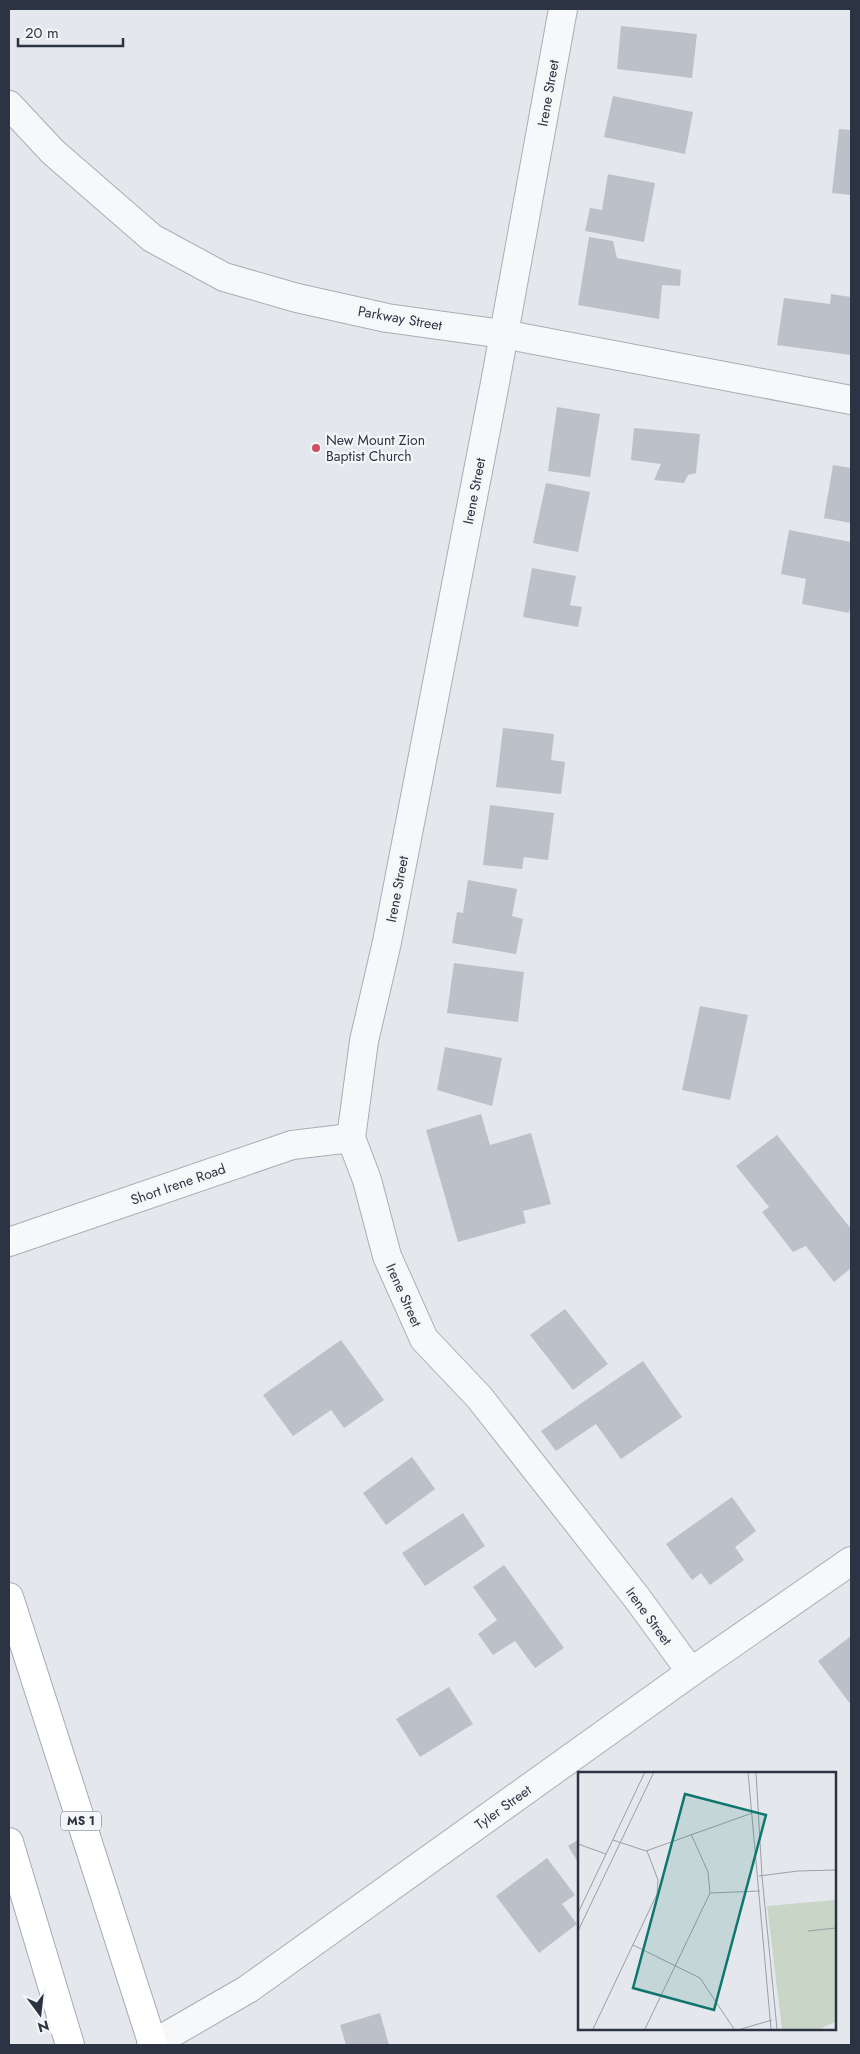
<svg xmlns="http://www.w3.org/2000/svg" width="860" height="2054" font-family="Jost,sans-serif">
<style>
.building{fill:#bcc0c8}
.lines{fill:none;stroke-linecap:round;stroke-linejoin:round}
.minor-casing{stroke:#a9aeb5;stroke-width:30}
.primary-casing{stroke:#a4abb7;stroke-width:30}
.minor{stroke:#f7f8fa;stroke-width:28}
.primary{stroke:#fff;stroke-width:28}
.poi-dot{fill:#c95161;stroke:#f4f6f8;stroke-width:2}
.labels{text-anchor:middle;stroke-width:4.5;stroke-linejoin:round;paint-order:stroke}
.shield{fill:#f4f6f8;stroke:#686e79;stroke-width:1}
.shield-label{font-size:12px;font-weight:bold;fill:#2c3443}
.street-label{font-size:14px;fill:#2c3443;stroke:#f4f6f8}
.poi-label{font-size:14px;fill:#2c3443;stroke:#f4f6f8;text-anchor:start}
.inset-road{fill:none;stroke:#9a9fa8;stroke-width:1}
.view{fill:#0f766e;fill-opacity:0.15;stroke:#0f766e;stroke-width:2.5}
.inset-edge{fill:none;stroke:#2c3443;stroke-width:2.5}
</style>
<rect width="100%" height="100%" fill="#e4e7eb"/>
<!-- building -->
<g class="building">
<polygon points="621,26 697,34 692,78 617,69"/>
<polygon points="613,96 693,112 685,154 604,137"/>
<polygon points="839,129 851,130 851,195 832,193"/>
<polygon points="608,174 655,183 644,242 585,231 590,208 602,210"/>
<polygon points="589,237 613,241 617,258 681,270 680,286 662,285 659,319 578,305"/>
<polygon points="831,294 851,297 851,355 777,345 784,298 830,304"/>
<polygon points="557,407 600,414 590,477 548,471"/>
<polygon points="634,428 700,434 696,473 688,475 684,483 654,480 661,464 631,460"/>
<polygon points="833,465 851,468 851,523 824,518"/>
<polygon points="546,483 590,492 578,552 533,543"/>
<polygon points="789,530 851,542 851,601 849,613 802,604 806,579 781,574"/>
<polygon points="532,568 576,576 570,605 582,607 578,627 523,617"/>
<polygon points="503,728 554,734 551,760 565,762 561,794 496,787"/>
<polygon points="490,805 554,813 548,860 524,857 522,869 483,865"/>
<polygon points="468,880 517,889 512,916 523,919 516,954 452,943 457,912 463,913"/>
<polygon points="454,963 524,972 518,1022 447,1013"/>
<polygon points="700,1006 748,1015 730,1100 682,1090"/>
<polygon points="445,1047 502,1058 492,1106 437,1090"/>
<polygon points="481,1114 490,1145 531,1133 551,1204 523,1211 526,1223 458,1242 426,1130"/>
<polygon points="777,1135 851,1229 851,1268 834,1282 806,1246 793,1252 762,1212 769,1207 736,1166"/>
<polygon points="565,1309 608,1364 573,1390 530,1335"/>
<polygon points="341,1340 384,1400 344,1428 331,1410 293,1436 263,1395"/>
<polygon points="643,1361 682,1417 621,1459 596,1424 556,1451 541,1431"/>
<polygon points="412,1457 435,1489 386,1525 363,1493"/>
<polygon points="732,1497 756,1531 735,1547 744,1560 710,1585 701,1573 692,1580 666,1544"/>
<polygon points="463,1513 485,1546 425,1586 402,1553"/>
<polygon points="504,1565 564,1648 535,1668 515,1641 493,1655 478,1634 497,1620 473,1587"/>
<polygon points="851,1636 851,1705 818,1661"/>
<polygon points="449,1687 473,1724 420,1757 396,1719"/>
<polygon points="579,1839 579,1864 568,1846"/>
<polygon points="547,1858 575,1895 562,1904 577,1924 539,1953 496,1896"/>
<polygon points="380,2013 389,2045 346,2045 340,2025"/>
</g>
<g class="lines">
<defs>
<g id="minor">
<polyline points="563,9 495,383 387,942 364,1041 351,1138 367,1180 387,1256 424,1339 479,1397 637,1598 691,1672"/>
<polyline points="9,105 53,152 152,238 224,277 297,298 387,318 503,334 851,400"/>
<polyline points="9,1242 292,1145 351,1138"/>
<polyline points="151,2045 248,1989 691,1672 851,1561"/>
</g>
<g id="primary">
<polyline points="9,1597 153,2045"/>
<polyline points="9,1842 70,2045"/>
</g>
</defs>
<!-- minor casing -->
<use href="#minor" class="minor-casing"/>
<!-- primary casing -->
<use href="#primary" class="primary-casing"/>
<!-- minor -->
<use href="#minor" class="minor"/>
<!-- primary -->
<use href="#primary" class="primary"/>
</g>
<!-- markers -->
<circle class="poi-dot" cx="316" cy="448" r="5"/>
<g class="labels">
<!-- shield labels -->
<rect class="shield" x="61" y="1811.5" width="40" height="19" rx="4"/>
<g class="shield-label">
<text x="81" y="1825">MS 1</text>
</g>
<!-- street labels -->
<g class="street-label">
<text transform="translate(548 93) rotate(-80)" y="5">Irene Street</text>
<text transform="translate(400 318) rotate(10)" y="5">Parkway Street</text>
<text transform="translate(474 491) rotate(-79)" y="5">Irene Street</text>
<text transform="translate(397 889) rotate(-79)" y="5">Irene Street</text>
<text transform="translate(178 1184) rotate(-19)" y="5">Short Irene Road</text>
<text transform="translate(404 1295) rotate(66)" y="5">Irene Street</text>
<text transform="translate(649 1616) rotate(54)" y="5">Irene Street</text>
<text transform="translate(503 1807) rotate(-36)" y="5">Tyler Street</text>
</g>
<!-- poi labels -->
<g class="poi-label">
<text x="326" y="445">New Mount Zion<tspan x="326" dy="16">Baptist Church</tspan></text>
</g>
</g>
<!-- overview -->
<g transform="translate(578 1772)">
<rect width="258" height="258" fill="#e4e7eb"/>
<path d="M257 128V250L241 257H204L189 134Z" fill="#c9d5c6"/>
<path class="inset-road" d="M170 0 193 257M178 0 184 104 199 257M35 68 68 79 177 40M0 72 28 82M181 104 220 99 258 98M132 121 182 119M0 141 67 0M0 159 76 0M230 159 258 156M55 173 122 206 156 257M15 257 79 122 80 108 69 79M67 257 132 121 130 100 113 62M163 257 194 248"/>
<path class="view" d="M107 22 188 43 136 238 55 216Z"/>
<rect width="258" height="258" class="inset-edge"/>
</g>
<!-- border -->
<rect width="860" height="2054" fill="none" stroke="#2c3443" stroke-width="20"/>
<!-- north arrow -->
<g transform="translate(40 2014) rotate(165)" stroke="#f4f6f8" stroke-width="4" paint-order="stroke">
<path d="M0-4L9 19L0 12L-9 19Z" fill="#2c3443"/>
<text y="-8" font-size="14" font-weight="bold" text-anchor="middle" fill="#2c3443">N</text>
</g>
<!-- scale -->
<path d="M18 38v8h105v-8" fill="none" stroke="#2c3443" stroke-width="2.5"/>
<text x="25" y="38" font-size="15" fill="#2c3443" stroke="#f4f6f8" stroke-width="4" paint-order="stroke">20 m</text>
</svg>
